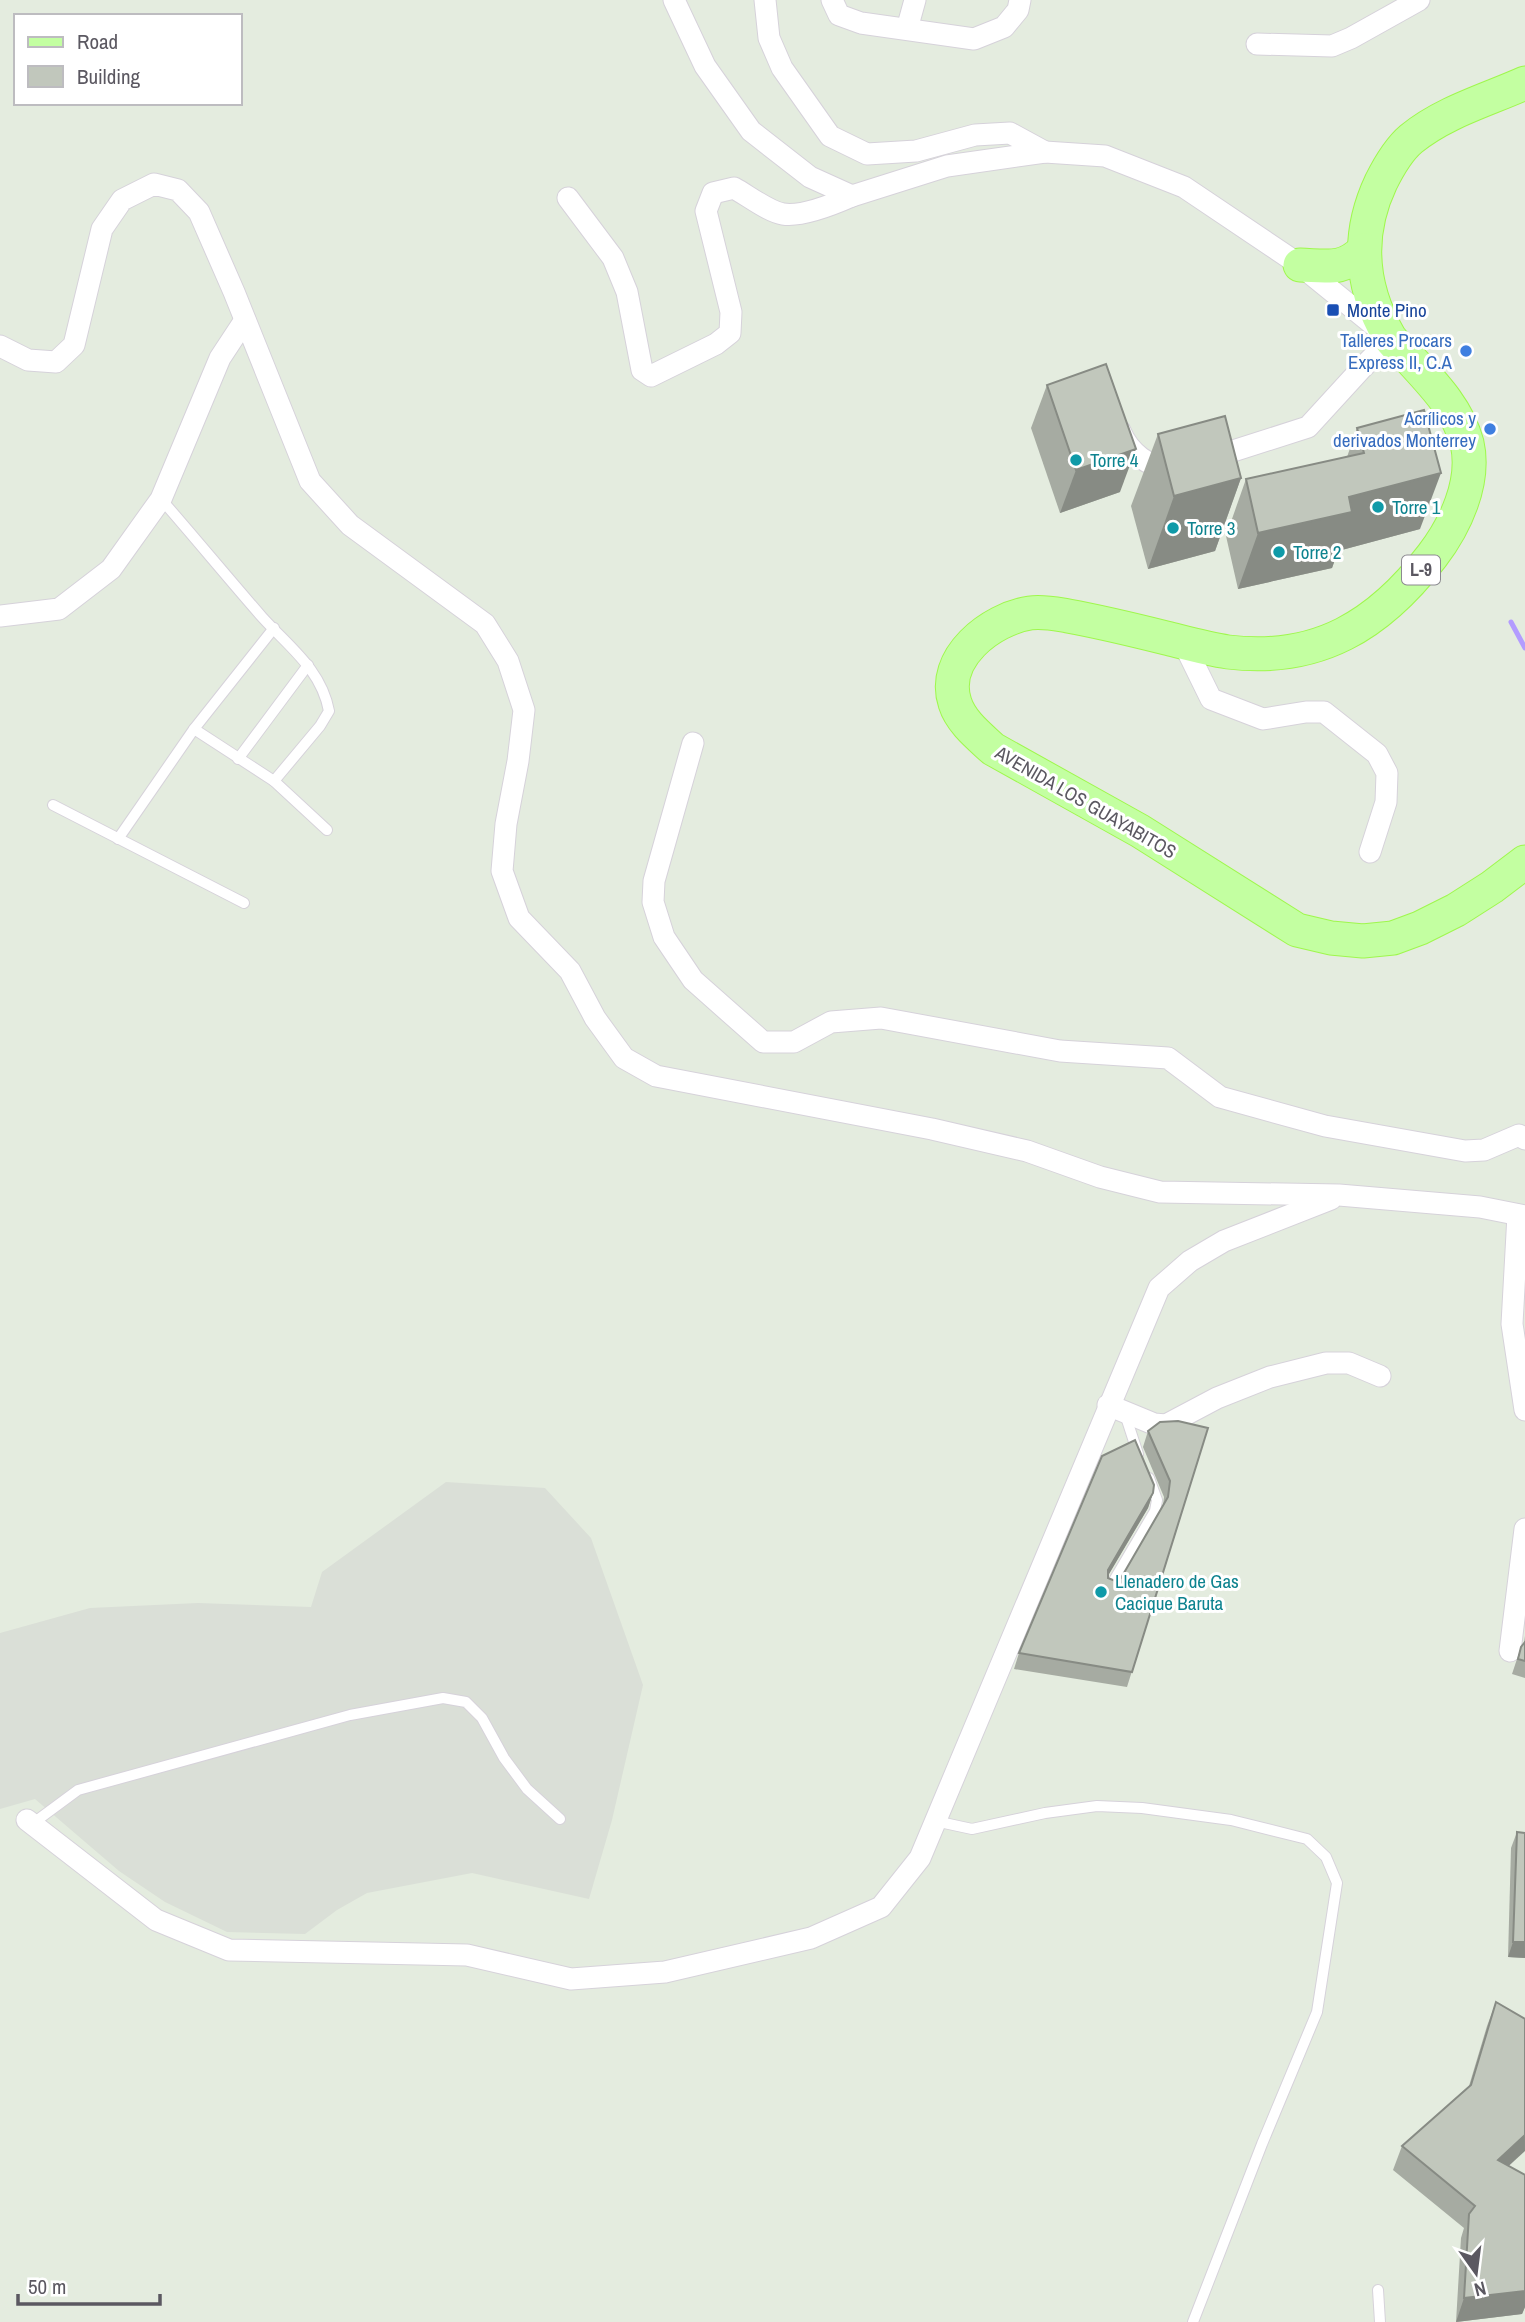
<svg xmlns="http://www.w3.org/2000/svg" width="1525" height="2322" font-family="'Archivo Narrow',sans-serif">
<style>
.industrial{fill:#dadfd7}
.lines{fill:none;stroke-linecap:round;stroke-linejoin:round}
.stream{stroke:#b39cff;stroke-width:5}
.lane-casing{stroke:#d6d2da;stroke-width:12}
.street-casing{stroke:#d6d2da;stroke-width:23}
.primary-casing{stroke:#9ff74d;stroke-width:35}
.lane{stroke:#fff;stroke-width:10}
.street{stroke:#fff;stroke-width:21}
.primary{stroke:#c3ffa1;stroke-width:33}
.wall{fill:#a6aba2}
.shaded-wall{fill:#878b84}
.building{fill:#c1c7bc;stroke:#878b84;stroke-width:2}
.transit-dot{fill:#1a4fb4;stroke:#fff;stroke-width:2.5}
.shop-dot{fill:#3f7fe0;stroke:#fff;stroke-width:2.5}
.culture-dot{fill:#0f9aa8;stroke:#fff;stroke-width:2.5}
.labels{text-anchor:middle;stroke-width:6;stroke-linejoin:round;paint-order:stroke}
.shield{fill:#fff;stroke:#8c8a90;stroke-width:2}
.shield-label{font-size:18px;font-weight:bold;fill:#5b5861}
.transit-label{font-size:19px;fill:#164399;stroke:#fff;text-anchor:start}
.shop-label{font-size:19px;fill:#366cbe;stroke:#fff;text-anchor:end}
.culture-label{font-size:19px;fill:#0d838f;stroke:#fff;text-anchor:start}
.street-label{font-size:19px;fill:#5b5861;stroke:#fff}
</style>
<rect width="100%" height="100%" fill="#e4ecdf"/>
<!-- industrial -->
<polygon class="industrial" points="446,1482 545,1488 591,1538 643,1685 612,1820 589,1899 472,1873 367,1893 337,1910 305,1934 227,1932 165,1902 119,1871 35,1799 0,1809 0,1633 90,1608 198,1603 311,1607 322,1572"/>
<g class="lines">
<!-- stream -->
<polyline class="stream" points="1511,622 1525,648"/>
<defs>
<g id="lane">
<path d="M161 499C195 538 228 578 262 617 289 647 321 669 329 711L320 726 274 781 327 830"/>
<polyline points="238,759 308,665"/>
<polyline points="274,781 194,729 274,628"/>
<polyline points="53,805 244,903"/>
<polyline points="118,839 194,729"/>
<polyline points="1125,1414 1138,1454"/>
<polyline points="1109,1589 1155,1511 1157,1500 1149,1478"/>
<polyline points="935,1821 972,1829 1045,1813 1097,1806 1142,1808 1231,1820 1307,1839 1326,1857 1337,1883 1317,2012 1262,2144 1193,2322"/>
<polyline points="32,1824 78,1790 350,1715 443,1698 466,1702 482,1718 504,1758 527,1789 560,1819"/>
<polyline points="1378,2290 1380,2322"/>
</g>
<g id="street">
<polyline points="674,0 705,66 751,131 810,177 852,196 947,166 1045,152 1105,156 1184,187 1300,265 1391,339 1362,368 1308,427 1208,459"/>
<polyline points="765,0 769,38 782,68 830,136 867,154 916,151 975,135 1010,133 1045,152"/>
<polyline points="832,0 839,15 861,23 974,39 1004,27 1018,10 1020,0"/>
<polyline points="907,29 915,0"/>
<polyline points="1257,44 1332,46 1351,38 1419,0"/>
<path d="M568 198 613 258 627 292 642 370 651 376 716 344 730 333 731 312 706 211 713 193 734 188C747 195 769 212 783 214 802 217 834 204 852 196"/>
<polyline points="0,346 28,360 56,362 74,345 102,229 122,200 154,184 178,190 199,212 234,292 310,481 350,525 485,624 508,661 524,710 518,761 506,824 502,871 519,918 570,971 595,1018 624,1058 656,1076 932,1129 1027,1151 1100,1177 1160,1192 1339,1195 1480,1207 1525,1216"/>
<path d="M1120 431C1129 452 1149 470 1173 466"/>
<polyline points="0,616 59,609 111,569 161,499 220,358 245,320"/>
<polyline points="1183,642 1211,699 1263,719 1306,712 1324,712 1377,754 1387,773 1386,802 1370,852"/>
<polyline points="693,743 654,881 653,902 664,937 693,980 763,1042 794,1042 831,1022 881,1018 1060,1051 1168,1058 1220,1097 1325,1126 1465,1151 1484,1150 1519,1135 1525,1139"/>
<polyline points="1518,1215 1512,1324 1525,1410"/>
<polyline points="1108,1405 1154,1424 1166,1425 1217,1398 1270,1377 1326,1363 1349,1363 1380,1376"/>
<polyline points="1510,1651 1525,1529"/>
<polyline points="27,1820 156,1920 229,1950 467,1955 571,1979 665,1972 811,1938 881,1907 920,1858 1159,1288 1190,1261 1224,1241 1331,1199"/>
</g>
<g id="primary">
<path d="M1525 83C1487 100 1444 112 1411 139 1398 150 1389 166 1381 182 1356 235 1360 287 1390 338 1396 346 1405 354 1412 361 1435 386 1458 410 1467 443 1476 482 1455 526 1432 556 1379 625 1318 663 1228 652 1207 649 1186 643 1166 638 1134 630 1101 622 1068 616 1056 614 1043 611 1030 613 991 619 940 658 955 703 961 722 979 736 993 749L1140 831 1297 930 1331 938 1363 941 1393 938 1420 928 1456 910 1492 887 1525 862"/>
<path d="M1300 265C1328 266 1343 271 1364 250"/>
</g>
</defs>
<!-- lane casing -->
<use href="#lane" class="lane-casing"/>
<!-- street casing -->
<use href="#street" class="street-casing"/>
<!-- primary casing -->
<use href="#primary" class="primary-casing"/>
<!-- lane -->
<use href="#lane" class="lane"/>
<!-- street -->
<use href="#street" class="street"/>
<!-- primary -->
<use href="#primary" class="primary"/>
</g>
<!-- wall -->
<g class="wall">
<polygon points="1047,385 1120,492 1060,513 1031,428"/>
<polygon points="1357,428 1420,529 1338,551 1332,568 1238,589 1226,536 1246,479 1347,457"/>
<polygon points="1158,434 1241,478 1215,551 1148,569 1131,506"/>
<polygon points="1208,1428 1127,1687 1014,1669 1019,1653 1153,1493 1148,1508 1108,1575 1108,1578 1115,1581 1121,1578 1163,1505 1164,1497 1143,1447 1148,1431"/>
<polygon points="1525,1636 1525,1678 1512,1674 1521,1647 1524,1643"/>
<polygon points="1517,1832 1525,1833 1525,1958 1508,1957 1511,1848"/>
<polygon points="1496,2002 1509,2166 1525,2175 1525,2307 1522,2314 1456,2322 1461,2238 1464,2228 1393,2170 1402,2146 1469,2086 1487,2026"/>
</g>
<!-- shaded-wall -->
<g class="shaded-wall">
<polygon points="1136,449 1120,492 1060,513 1076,470"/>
<polygon points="1441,473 1420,529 1338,551 1332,568 1238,589 1258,533 1349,497"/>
<polygon points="1241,478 1215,551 1148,569 1174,496"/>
<polygon points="1153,1493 1148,1508 1102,1586 1108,1570"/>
<polygon points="1513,1942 1525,1942 1525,1958 1508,1957"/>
<polygon points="1525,2135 1525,2151 1489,2184 1498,2160"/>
<polygon points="1525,2291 1525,2307 1522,2314 1456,2322 1464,2298"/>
</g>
<!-- building -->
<g class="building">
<polygon points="1106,364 1136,449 1076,470 1047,385"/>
<polygon points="1424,410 1441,473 1349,497 1352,512 1258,533 1246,479 1364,453 1357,428"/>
<polygon points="1225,416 1241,478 1174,496 1158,434"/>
<polygon points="1178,1421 1208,1428 1132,1672 1019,1653 1102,1456 1135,1440 1154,1485 1153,1493 1108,1570 1108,1578 1115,1581 1121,1578 1168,1497 1170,1481 1148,1431 1160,1422"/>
<polygon points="1525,1642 1525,1661 1518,1659 1521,1647"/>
<polygon points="1517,1832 1525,1833 1525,1942 1513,1942"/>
<polygon points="1496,2002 1525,2019 1525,2135 1498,2160 1525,2175 1525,2291 1464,2298 1469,2214 1475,2206 1402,2146 1471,2085"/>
</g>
<!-- markers -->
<rect class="transit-dot" x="1326" y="303" width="14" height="14" rx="3.5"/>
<g class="shop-dot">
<circle cx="1466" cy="351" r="7"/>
<circle cx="1490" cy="429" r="7"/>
</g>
<g class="culture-dot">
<circle cx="1076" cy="460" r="7"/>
<circle cx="1378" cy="507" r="7"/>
<circle cx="1173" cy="528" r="7"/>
<circle cx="1279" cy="552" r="7"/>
<circle cx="1101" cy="1592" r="7"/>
</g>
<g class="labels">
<!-- shield labels -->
<rect class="shield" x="1402" y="555.5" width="38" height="29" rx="5"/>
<g class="shield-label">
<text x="1421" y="576">L-9</text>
</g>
<!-- transit labels -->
<g class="transit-label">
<text x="1347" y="317">Monte Pino</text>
</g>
<!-- shop labels -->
<g class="shop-label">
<text x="1452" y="347">Talleres Procars<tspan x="1452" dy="22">Express II, C.A</tspan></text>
<text x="1476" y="425">Acrílicos y<tspan x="1476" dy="22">derivados Monterrey</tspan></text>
</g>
<!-- culture labels -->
<g class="culture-label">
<text x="1090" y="467">Torre 4</text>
<text x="1392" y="514">Torre 1</text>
<text x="1187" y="535">Torre 3</text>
<text x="1293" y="559">Torre 2</text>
<text x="1115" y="1588">Llenadero de Gas<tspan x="1115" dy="22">Cacique Baruta</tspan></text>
</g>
<!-- street labels -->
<g class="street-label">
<text transform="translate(1086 802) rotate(30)" y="7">AVENIDA LOS GUAYABITOS</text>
</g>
</g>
<!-- legend -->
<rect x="14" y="14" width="228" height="91" fill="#ffffff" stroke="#bdbcc0" stroke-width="2"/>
<rect x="28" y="37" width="35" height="10" fill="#c3ffa1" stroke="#bdbcc0" stroke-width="2"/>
<text x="77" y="49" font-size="21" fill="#5b5861">Road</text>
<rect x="28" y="66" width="35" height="21" fill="#c1c7bc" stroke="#bdbcc0" stroke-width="2"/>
<text x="77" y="84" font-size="21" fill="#5b5861">Building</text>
<!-- north arrow -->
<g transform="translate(1476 2273) rotate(166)" stroke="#ffffff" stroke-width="5" paint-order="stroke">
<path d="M0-5L12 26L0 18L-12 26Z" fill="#5b5861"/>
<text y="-10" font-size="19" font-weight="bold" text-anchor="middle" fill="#5b5861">N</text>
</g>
<!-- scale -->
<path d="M18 2294v10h142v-10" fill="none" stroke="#5b5861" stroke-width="3.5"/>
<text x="28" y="2294" font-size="21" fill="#5b5861" stroke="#ffffff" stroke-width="5" paint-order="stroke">50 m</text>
</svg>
